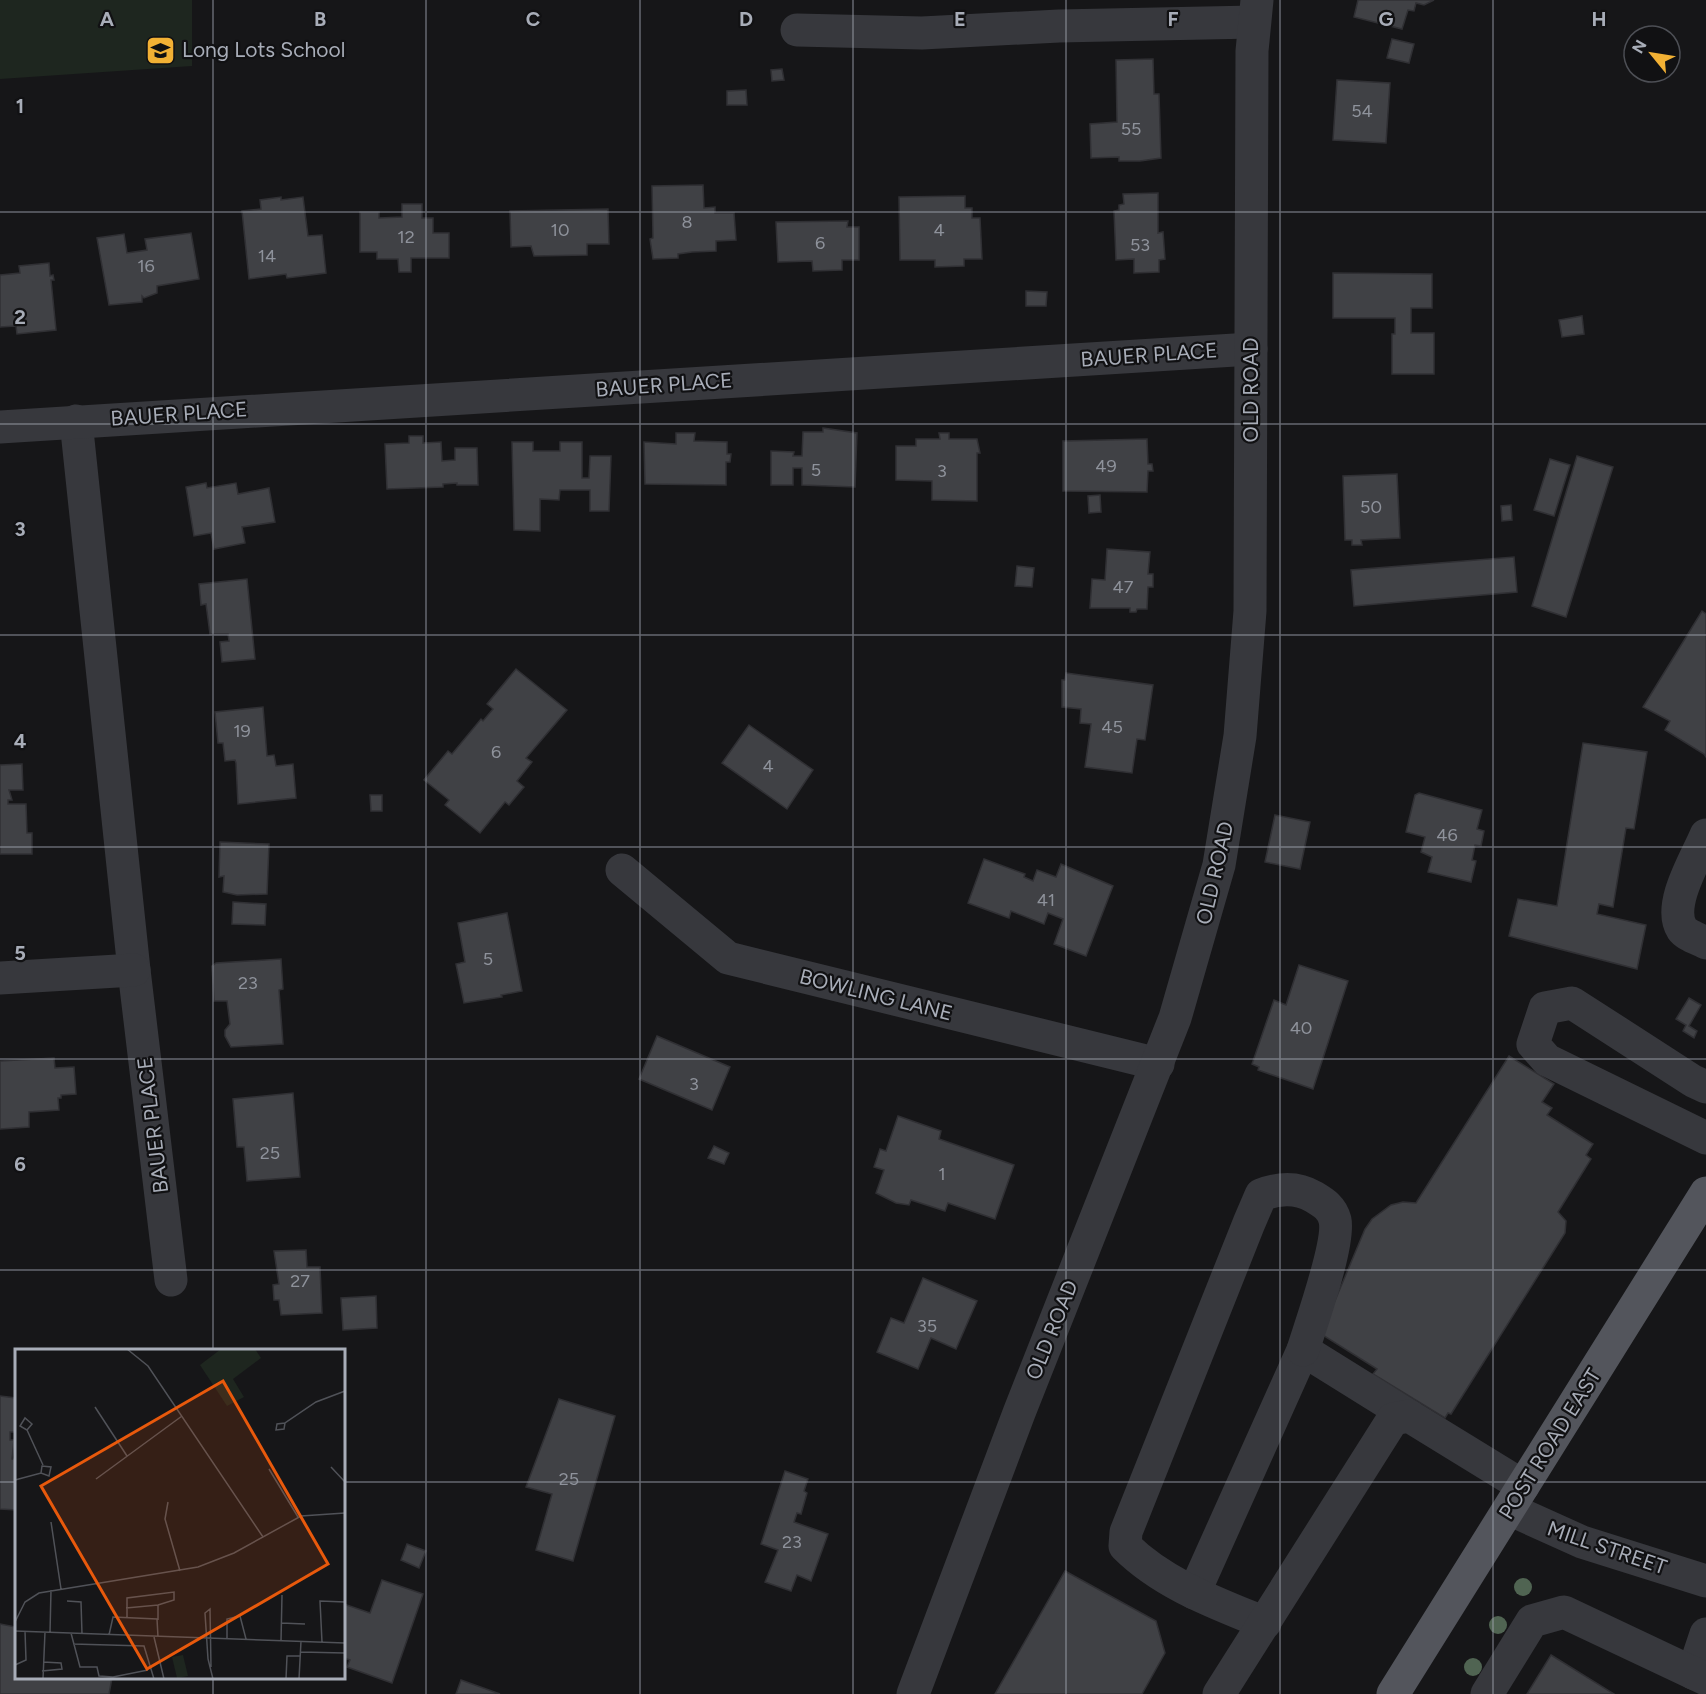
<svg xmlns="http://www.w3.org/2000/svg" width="1706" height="1694" font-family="Figtree,sans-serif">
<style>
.green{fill:#1e261f}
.building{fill:#404145;stroke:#303034;stroke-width:1.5}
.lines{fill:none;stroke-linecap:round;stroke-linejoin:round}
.minor{stroke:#37383d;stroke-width:33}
.major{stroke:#53555c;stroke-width:33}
.tree{fill:#506452}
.grid{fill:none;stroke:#a8adb8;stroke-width:1.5;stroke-opacity:0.55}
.labels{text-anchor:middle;stroke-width:4.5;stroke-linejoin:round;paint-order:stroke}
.number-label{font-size:18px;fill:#8e929b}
.poi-label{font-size:21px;fill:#a8adb8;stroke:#111113;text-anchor:start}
.street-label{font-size:21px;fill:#a8adb8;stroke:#111113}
.inset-road{fill:none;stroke:#505258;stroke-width:1.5}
.view{fill:#e8590c;fill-opacity:0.15;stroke:#e8590c;stroke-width:3}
.inset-edge{fill:none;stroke:#a8adb8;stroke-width:3}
.grid-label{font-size:20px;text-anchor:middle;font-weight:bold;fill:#a8adb8;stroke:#111113;stroke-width:4.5;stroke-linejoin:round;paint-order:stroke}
</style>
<rect width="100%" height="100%" fill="#161618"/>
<!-- green -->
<polygon class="green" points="0,0 192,0 192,66 0,79"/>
<!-- building -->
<g class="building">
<polygon points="1358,0 1434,0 1424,5 1416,3 1414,11 1408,10 1402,29 1354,17"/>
<polygon points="1392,39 1414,44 1409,63 1387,58"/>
<polygon points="1153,59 1154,94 1159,94 1161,158 1140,161 1119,161 1119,157 1091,158 1090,124 1117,122 1116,60"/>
<polygon points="782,69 784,80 772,81 771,70"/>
<polygon points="1337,80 1390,83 1386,143 1333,140"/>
<polygon points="746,90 747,105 727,105 727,91"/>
<polygon points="703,185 704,208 715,207 715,213 734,213 736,240 716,241 716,251 692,252 678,254 678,258 653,259 650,239 653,238 652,186"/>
<polygon points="1158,193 1158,233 1163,232 1165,259 1159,260 1159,272 1134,273 1134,259 1116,260 1114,211 1119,210 1119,205 1124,204 1123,194"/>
<polygon points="965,196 965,208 972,208 972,218 980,218 982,259 964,259 964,266 935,267 935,260 900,260 899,197"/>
<polygon points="281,197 281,200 303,197 308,236 322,235 326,273 287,278 286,274 249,279 242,211 261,209 260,200"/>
<polygon points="402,204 422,204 422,218 433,218 433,233 449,233 449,258 411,258 411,272 399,272 398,259 377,259 377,252 360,252 360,212 379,212 379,218 402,217"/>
<polygon points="608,209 609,244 587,244 587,255 534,256 531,246 511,247 510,211"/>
<polygon points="848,221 847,227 859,227 859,260 842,260 842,270 813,271 812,261 778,262 776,222"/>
<polygon points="191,233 199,279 157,286 157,293 144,298 142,296 142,302 109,305 97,238 124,234 127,253 147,250 145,239"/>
<polygon points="49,263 50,276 53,275 54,280 51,280 56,330 17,334 16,326 0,327 0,275 20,273 19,266"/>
<polygon points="1333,273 1432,274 1432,308 1411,308 1411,333 1434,333 1434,374 1392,374 1392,334 1395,334 1395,318 1333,318"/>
<polygon points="1026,291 1047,292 1046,306 1026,306"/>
<polygon points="1582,316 1584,334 1562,337 1559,320"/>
<polygon points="823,428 857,433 855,487 802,485 802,468 793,468 793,485 771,485 771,451 794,452 793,456 802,456 803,432 823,432"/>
<polygon points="676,433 695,433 694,441 727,442 727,454 731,454 730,462 726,462 726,485 645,484 644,442 676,444"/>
<polygon points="939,433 949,433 949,439 977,439 980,453 977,453 977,501 932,500 932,481 896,480 896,446 916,446 916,439 940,439"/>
<polygon points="409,436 423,436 423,443 441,442 442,461 455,460 455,448 477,448 478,485 457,485 457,483 443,484 443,487 387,489 385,444 409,443"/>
<polygon points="1147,439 1148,464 1152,464 1153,471 1148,471 1147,492 1063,491 1063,441"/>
<polygon points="512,442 533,442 533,451 560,451 560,442 582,442 582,478 589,478 590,456 611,456 609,511 590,511 590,490 560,490 559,500 540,499 540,531 514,530"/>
<polygon points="1577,456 1613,467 1566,617 1532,606"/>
<polygon points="1550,459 1570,465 1554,516 1534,510"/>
<polygon points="1397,474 1400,538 1361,540 1362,545 1352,545 1352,540 1345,540 1343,476"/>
<polygon points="206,483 207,488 236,483 238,494 269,488 275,522 242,527 245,543 214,549 211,533 194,536 186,487"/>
<polygon points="1100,495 1101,512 1089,513 1088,496"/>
<polygon points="1511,505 1512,520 1502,521 1501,506"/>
<polygon points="1107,549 1150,552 1148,574 1153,574 1153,587 1148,587 1147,609 1137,609 1136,612 1130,612 1130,608 1090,608 1092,579 1105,580"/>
<polygon points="1514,557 1517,592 1354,606 1351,570"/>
<polygon points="1017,566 1034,568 1032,587 1015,586"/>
<polygon points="247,579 255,659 222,662 220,642 229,641 228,634 210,634 206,604 201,605 199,584"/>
<polygon points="1702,611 1706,614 1706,757 1704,754 1665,730 1670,721 1643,707"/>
<polygon points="516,669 567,710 526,758 532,762 517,781 524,787 509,805 505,802 480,833 445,805 449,800 424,780 448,751 452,754 481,719 483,721 493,709 487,704"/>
<polygon points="1066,673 1153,685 1145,740 1137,739 1132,773 1085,767 1091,724 1080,723 1081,709 1062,707 1062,680 1065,680"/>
<polygon points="263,707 267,756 274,755 276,766 293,764 296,798 238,804 236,763 235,760 225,761 223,743 218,743 215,712"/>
<polygon points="749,725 813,770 787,809 722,763"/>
<polygon points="1583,743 1647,752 1634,829 1626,828 1613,907 1599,904 1597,914 1646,925 1637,969 1509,936 1518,899 1557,906"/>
<polygon points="22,764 23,790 9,790 12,800 8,800 8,804 26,804 27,833 32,833 32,854 0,854 0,765"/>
<polygon points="1419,793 1482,810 1477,829 1484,831 1481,846 1475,845 1472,860 1476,861 1471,882 1428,872 1432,857 1421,852 1425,837 1406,832 1415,795"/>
<polygon points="370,795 382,795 382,811 371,811"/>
<polygon points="1275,815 1310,822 1300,869 1265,862"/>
<polygon points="220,842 269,844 267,894 237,895 223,892 224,876 219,877"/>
<polygon points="984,859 1025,874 1024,877 1033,881 1037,870 1056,877 1061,864 1113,886 1086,956 1054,944 1063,919 1048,913 1044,924 1011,911 1009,918 968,903"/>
<polygon points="233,902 266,904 265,925 232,924"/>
<polygon points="507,913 522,991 501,995 502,997 464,1003 456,964 465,962 458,923"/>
<polygon points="281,959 283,989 279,990 283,1044 231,1047 225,1036 225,1030 230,1024 227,1001 214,1001 212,966 216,963"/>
<polygon points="1299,965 1348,981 1313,1089 1258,1070 1259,1067 1252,1064 1274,1000 1286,1005"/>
<polygon points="1689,998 1701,1005 1689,1026 1697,1031 1694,1038 1683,1031 1686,1025 1676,1019"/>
<polygon points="657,1036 730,1067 712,1110 639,1079"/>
<polygon points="1509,1056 1554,1084 1542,1102 1552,1108 1547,1115 1593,1144 1586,1155 1591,1159 1558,1212 1566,1221 1565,1233 1451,1414 1448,1413 1445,1418 1373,1374 1377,1369 1321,1334 1365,1229 1372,1219 1391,1205 1403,1202 1416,1203"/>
<polygon points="54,1058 55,1068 74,1067 76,1094 61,1095 61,1098 58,1098 59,1110 29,1112 29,1127 0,1129 0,1061"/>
<polygon points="293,1093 300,1177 247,1181 244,1147 237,1147 233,1099"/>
<polygon points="898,1116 941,1131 939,1139 1014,1165 995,1219 948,1203 945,1211 911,1200 909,1205 896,1203 876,1193 884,1170 874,1167 880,1149 886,1151"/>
<polygon points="714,1146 729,1153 724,1164 708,1158"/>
<polygon points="306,1250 307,1267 320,1267 322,1313 281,1315 279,1300 274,1300 273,1285 279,1284 274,1251"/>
<polygon points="923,1278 977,1301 956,1349 931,1338 918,1369 877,1352 891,1318 904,1323"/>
<polygon points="376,1296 377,1328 343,1330 341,1298"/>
<polygon points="0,1396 16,1398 15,1432 10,1432 10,1440 14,1440 12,1459 16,1460 16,1510 0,1509"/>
<polygon points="559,1399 615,1416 573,1561 536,1550 552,1494 526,1487"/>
<polygon points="785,1471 808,1479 804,1491 807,1493 801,1514 797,1513 794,1522 828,1534 811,1581 797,1575 791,1591 765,1582 778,1550 761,1544"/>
<polygon points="407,1544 426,1551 419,1568 401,1560"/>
<polygon points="1065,1571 1156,1621 1165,1653 1142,1694 995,1694"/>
<polygon points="382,1580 423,1594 392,1683 347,1667 350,1660 344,1658 344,1604 370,1613"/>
<polygon points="0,1624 16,1627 16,1678 112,1678 109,1694 0,1694"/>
<polygon points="1551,1655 1614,1694 1527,1694"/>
<polygon points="461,1680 500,1694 456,1694"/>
</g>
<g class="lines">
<!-- minor -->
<g class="minor">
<polyline points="797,30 922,33 1059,26 1254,22"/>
<polyline points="76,421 134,970 171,1280"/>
<polyline points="0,427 1251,349"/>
<path d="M1706 835C1696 859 1667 905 1682 929 1686 935 1699 939 1706 943"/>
<polyline points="622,870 728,958 1158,1064"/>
<polyline points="0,978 134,970"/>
<polyline points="1706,1087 1693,1081 1572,1003 1545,1008 1533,1044 1547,1060 1706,1138"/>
<polyline points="1509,1509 1582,1542 1706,1581"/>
<polyline points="1194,1593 1303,1350 1409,1416"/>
<path d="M1265 1623C1216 1603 1163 1584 1125 1546L1126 1532 1249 1223 1261 1195C1279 1188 1297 1187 1314 1197 1324 1203 1332 1208 1335 1220 1340 1243 1311 1324 1303 1350"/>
<polyline points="1693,1673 1706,1634"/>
<polyline points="913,1694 1019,1413 1175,1018 1219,865 1240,736 1250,611 1252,51 1257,0"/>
<polyline points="1219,1694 1393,1419 1409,1416 1523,1486"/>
<polyline points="1487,1694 1532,1621 1564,1612 1706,1679"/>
</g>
<!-- major -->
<polyline class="major" points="1393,1694 1706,1193"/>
</g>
<!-- trees -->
<g class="tree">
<circle cx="1523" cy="1587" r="9"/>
<circle cx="1498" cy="1625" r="9"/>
<circle cx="1473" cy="1667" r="9"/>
</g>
<!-- grid -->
<path class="grid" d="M213 0V1350M426 0V1694M640 0V1694M853 0V1694M1066 0V1694M1280 0V1694M1493 0V1694M0 212H1706M0 424H1706M0 635H1706M0 847H1706M0 1059H1706M0 1270H1706M0 1482H16M344 1482H1706M213 1678V1694"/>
<!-- icons -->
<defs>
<symbol id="school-square" viewBox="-11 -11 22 22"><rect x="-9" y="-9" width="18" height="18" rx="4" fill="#f2b134" stroke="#111113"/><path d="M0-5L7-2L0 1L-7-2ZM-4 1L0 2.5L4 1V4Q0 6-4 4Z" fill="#111"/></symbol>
</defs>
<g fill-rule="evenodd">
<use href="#school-square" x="144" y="34" width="33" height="33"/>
</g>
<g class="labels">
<!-- number labels -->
<g class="number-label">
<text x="1362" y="117">54</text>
<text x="1131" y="135">55</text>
<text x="687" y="228">8</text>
<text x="560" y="236">10</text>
<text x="939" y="236">4</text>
<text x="406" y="243">12</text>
<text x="820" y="249">6</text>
<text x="1140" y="251">53</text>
<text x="267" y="262">14</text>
<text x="146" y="272">16</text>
<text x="1106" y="472">49</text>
<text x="816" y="476">5</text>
<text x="942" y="477">3</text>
<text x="1371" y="513">50</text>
<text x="1123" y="593">47</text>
<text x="1112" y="733">45</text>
<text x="242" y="737">19</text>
<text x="496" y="758">6</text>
<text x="768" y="772">4</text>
<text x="1447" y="841">46</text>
<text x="1046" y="906">41</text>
<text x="488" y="965">5</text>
<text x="248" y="989">23</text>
<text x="1301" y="1034">40</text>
<text x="694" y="1090">3</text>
<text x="270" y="1159">25</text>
<text x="942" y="1180">1</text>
<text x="300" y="1287">27</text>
<text x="927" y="1332">35</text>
<text x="569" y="1485">25</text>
<text x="792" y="1548">23</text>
</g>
<!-- poi labels -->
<g class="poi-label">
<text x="182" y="57">Long Lots School</text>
</g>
<!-- street labels -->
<g class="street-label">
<text transform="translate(1149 355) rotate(-4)" y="7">BAUER PLACE</text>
<text transform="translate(664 385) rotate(-4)" y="7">BAUER PLACE</text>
<text transform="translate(1251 390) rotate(-90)" y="7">OLD ROAD</text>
<text transform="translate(179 414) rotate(-4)" y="7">BAUER PLACE</text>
<text transform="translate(1215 873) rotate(-77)" y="7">OLD ROAD</text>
<text transform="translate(876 995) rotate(14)" y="7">BOWLING LANE</text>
<text transform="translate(153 1125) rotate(-97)" y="7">BAUER PLACE</text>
<text transform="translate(1052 1330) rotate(-68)" y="7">OLD ROAD</text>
<text transform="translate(1550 1444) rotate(-58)" y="7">POST ROAD EAST</text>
<text transform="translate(1607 1548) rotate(19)" y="7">MILL STREET</text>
</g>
</g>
<!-- overview -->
<g transform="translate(15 1349)">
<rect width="330" height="330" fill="#161618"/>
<path d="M206 0H240L246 9 218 30 229 48 212 57 185 16ZM168 306 173 327 162 329 157 308Z" fill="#1e261f"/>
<path class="inset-road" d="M112 0 133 17 248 188M80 58 112 107M270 74 262 75 261 81 269 80 270 74 301 53 330 42M12 81 17 75 10 69 5 77 12 81 28 116M316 118 330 133M254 120 283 168M81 130 167 67M0 131 26 124 34 127 36 118 27 117 26 124M153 153 150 170 165 222M36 173 46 240M52 252 66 253 67 285M111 259 143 256V271M112 268V249L159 243V251L143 256M0 273 10 253 24 244 183 218 219 204 286 167 330 164M266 274 290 275M0 282 330 294M35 284 36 241M56 284 65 318H82L84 327 98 328 133 321M94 286 98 268 142 270 143 288M139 288 149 330M212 290V270L225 267 231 290M266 292 267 246M307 293 305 252 330 253V261M58 295 129 297 139 330M285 303 330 304M0 316 11 311 10 282M196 318 195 260 190 264 193 310 198 330M27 322 47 320 46 314 28 313M28 330 30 283M271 330 272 307H285M284 330 286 292"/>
<path class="view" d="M208 32 313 215 132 320 26 137Z"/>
<rect width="330" height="330" class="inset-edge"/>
</g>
<g class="grid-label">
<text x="107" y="26">A</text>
<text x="320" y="26">B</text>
<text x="533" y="26">C</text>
<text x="746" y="26">D</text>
<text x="960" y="26">E</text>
<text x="1173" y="26">F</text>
<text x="1386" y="26">G</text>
<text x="1599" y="26">H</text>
<text x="20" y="113">1</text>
<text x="20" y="324">2</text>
<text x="20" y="536">3</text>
<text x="20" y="748">4</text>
<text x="20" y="960">5</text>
<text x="20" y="1171">6</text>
</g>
<!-- north arrow -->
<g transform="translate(1652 54) rotate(300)"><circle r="28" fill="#111113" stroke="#4d4f55" stroke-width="1.5"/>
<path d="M0-4.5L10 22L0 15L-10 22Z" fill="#f2b134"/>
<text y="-9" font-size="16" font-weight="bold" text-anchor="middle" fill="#a8adb8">N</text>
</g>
</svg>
